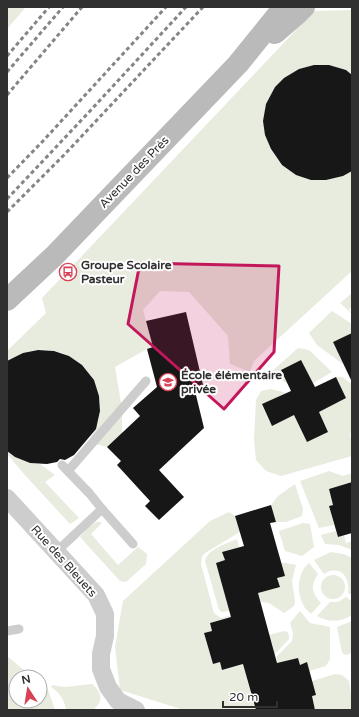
<svg xmlns="http://www.w3.org/2000/svg" width="359" height="717" font-family="'Varela Round',sans-serif">
<style>
.green{fill:#e7ecdf}
.building{fill:#171717}
.lines{fill:none;stroke-linecap:round;stroke-linejoin:round}
.lane{stroke:#cdcdcd;stroke-width:9}
.street{stroke:#cdcdcd;stroke-width:18}
.secondary{stroke:#bababa;stroke-width:22}
.rail{stroke:#858585;stroke-width:3;stroke-dasharray:4 3;stroke-linecap:butt}
.marked{fill:#c2185b;fill-opacity:0.2;stroke:#c2185b;stroke-width:3;stroke-linejoin:round}
.labels{text-anchor:middle;stroke-width:4;stroke-linejoin:round;paint-order:stroke}
.street-label{font-size:12px;fill:#303030;stroke:#fff}
.poi-label{font-size:12px;font-weight:bold;fill:#303030;stroke:#fff;text-anchor:start}
</style>
<rect width="100%" height="100%" fill="#fff"/>
<!-- green -->
<g class="green">
<polygon points="7,7 26,7 7,29"/>
<path d="M352 10V75L345 70 329 65H314L299 69 284 78 275 87 265 134 271 150 282 165 296 175 326 180 343 176 352 171V271L254 361 250 372 230 364 228 336 189 292 160 291 143 310 153 347 147 349 115 367 122 409V433L107 447 88 442C94 432 99 422 100 411 102 376 72 347 38 350 26 351 17 357 7 363V351L46 313 42 298 314 11Z"/>
<polygon points="352,293 352,307 349,309 352,314 340,303"/>
<polygon points="332,311 352,324 352,333 333,342 344,365 352,373 344,365 317,345 309,333"/>
<polygon points="298,348 309,350 332,372 313,383 301,360 281,370 288,384 270,373"/>
<polygon points="336,377 342,377 352,384 352,428 350,435 352,441 352,456 281,476 266,471 256,460 254,440 256,400 261,391 271,389 286,393 262,405 272,426 294,415 307,442 328,432 319,412 346,398"/>
<polygon points="7,451 15,457 30,463 40,464 55,475 45,482 79,518 70,524 24,474 7,454"/>
<polygon points="329,471 343,476 352,473 352,486 351,482 329,489 333,505 329,506 334,525 319,528 300,481"/>
<polygon points="295,484 303,509 302,516 286,522 276,522 271,505 278,496"/>
<polygon points="229,512 235,516 240,532 205,553 202,556 201,564 214,613 221,618 236,614 229,619 229,617 210,623 212,631 204,633 213,664 220,662 223,670 242,665 242,663 249,661 247,680 256,710 184,710 120,690 115,647 123,601 210,521"/>
<polygon points="96,522 100,522 102,523 91,534 118,565 138,547 147,554 146,564 126,582 120,581 80,537 89,527"/>
<polygon points="303,523 310,524 314,547 302,556 285,551 279,531"/>
<polygon points="336,531 338,537 344,535 346,543 352,541 352,550 339,545 325,544 321,535"/>
<path d="M237 539 239 547 222 552 225 560 216 563 235 610 222 612 219 610 205 561C209 548 226 544 237 539Z"/>
<path d="M331 552 344 554 352 558V595L348 593C350 582 345 568 331 571 328 571 326 573 324 574L314 560Z"/>
<polygon points="281,563 286,563 296,565 292,581 295,601 294,606 284,613 269,603 256,601 253,591 279,586 277,578"/>
<path d="M309 563 318 574C310 586 312 593 321 603L311 614C308 611 304 608 303 604 296 591 298 572 309 563Z"/>
<circle cx="333" cy="587" r="12"/>
<path d="M346 597 352 601V615C341 622 329 623 317 616L330 602H338Z"/>
<polygon points="300,611 310,623 330,627 330,659 326,666 309,671 307,663 300,665 298,658 279,663 278,665 276,657 292,641 293,633 290,623"/>
<polygon points="352,621 352,653 346,655 342,653 337,627"/>
<polygon points="284,631 288,632 289,636 289,639 275,654 273,658 268,649 273,647 269,635"/>
<polygon points="7,656 32,677 16,677 16,701 40,701 40,684 48,690 55,710 8,710 7,706"/>
<polygon points="335,674 342,675 349,681 352,701 352,710 315,710 312,696 312,681"/>
<path d="M92 684C99 690 104 698 97 706 96 707 93 710 92 710 88 711 72 710 66 710 64 699 60 693 51 687L52 685 65 687Z"/>
</g>
<!-- building -->
<g class="building">
<polygon points="314,65 329,65 346,70 352,75 352,171 343,176 326,180 311,180 296,175 282,165 271,149 265,135 263,121 266,104 275,87 284,78 299,69"/>
<polygon points="186,312 204,389 195,391 204,428 159,470 184,497 159,520 145,506 150,501 117,465 121,461 107,447 140,416 133,408 157,387 147,349 153,347 146,321"/>
<polygon points="352,333 352,382 333,342"/>
<polygon points="38,350 54,351 69,356 82,365 94,380 99,396 100,411 96,429 74,455 65,460 60,459 57,462 47,464 30,463 15,457 7,451 7,361 23,353"/>
<polygon points="301,360 315,387 336,377 346,398 319,412 328,432 307,442 294,415 272,426 262,404 291,391 281,370"/>
<polygon points="352,482 352,533 338,537 329,506 333,505 329,489"/>
<polygon points="271,505 276,522 270,523 285,576 277,578 280,587 258,593 277,663 298,658 300,665 307,662 316,695 312,696 315,710 256,710 243,664 222,670 220,662 213,664 204,633 212,631 210,623 231,617 216,563 225,560 222,552 244,546 235,516"/>
</g>
<g class="lines">
<!-- lane -->
<g class="lane">
<polyline points="68,471 146,381"/>
<polyline points="102,509 133,544"/>
<polyline points="56,552 102,509 90,494 62,465"/>
<polyline points="7,631 19,629"/>
</g>
<!-- street -->
<polyline class="street" points="7,498 96,595 105,614 105,636 101,654 101,669 108,687 118,701 136,710"/>
<!-- secondary -->
<g class="secondary">
<polyline points="275,33 297,14 304,7"/>
<polyline points="7,300 54,256 238,64 284,7"/>
</g>
<!-- rail -->
<g class="rail">
<polyline points="7,56 49,7"/>
<polyline points="7,72 63,7"/>
<polyline points="7,95 82,7"/>
<polyline points="7,178 43,141 166,7"/>
<polyline points="7,199 90,111 186,7"/>
<polyline points="7,212 65,154 203,7"/>
</g>
</g>
<!-- marked area -->
<path class="marked" d="M140 263 279 266 274 352 224 409 128 324Z"/>
<!-- icons -->
<defs>
<symbol id="bus-ring" viewBox="-11 -11 22 22"><circle r="9.5" fill="#fff" stroke="#d64356" stroke-width="1.5"/><path d="M-5-6H5V4H4V6H2V4H-2V6H-4V4H-5ZM-3.5-4V0h7V-4ZM-3.5 1.2v1.5H-2V1.2ZM2 1.2v1.5H3.5V1.2Z" fill="#d64356"/></symbol>
<symbol id="school-ring" viewBox="-11 -11 22 22"><circle r="9.5" fill="#fff" stroke="#d64356" stroke-width="1.5"/><path d="M0-5L7-2L0 1L-7-2ZM-4 1L0 2.5L4 1V4Q0 6-4 4Z" fill="#d64356"/></symbol>
</defs>
<g fill-rule="evenodd">
<use href="#bus-ring" x="58" y="262" width="20" height="20"/>
<use href="#school-ring" x="158" y="372" width="20" height="20"/>
</g>
<g class="labels">
<!-- street labels -->
<g class="street-label">
<text transform="translate(134 172) rotate(-46)" y="4">Avenue des Prés</text>
<text transform="translate(64 561) rotate(48)" y="4">Rue des Bleuets</text>
</g>
<!-- poi labels -->
<g class="poi-label">
<text x="81" y="269">Groupe Scolaire<tspan x="81" dy="14">Pasteur</tspan></text>
<text x="181" y="379">École élémentaire<tspan x="181" dy="14">privée</tspan></text>
</g>
</g>
<!-- border -->
<rect width="359" height="717" fill="none" stroke="#303030" stroke-width="16"/>
<!-- north arrow -->
<g transform="translate(28 689) rotate(348)"><circle r="19" fill="#ffffff" stroke="#acacac"/>
<path d="M0-3L7 15L0 10L-7 15Z" fill="#d64356"/>
<text y="-6" font-size="11" font-weight="bold" text-anchor="middle" fill="#303030">N</text>
</g>
<!-- scale -->
<path d="M223 701v6h54v-6" fill="none" stroke="#303030" stroke-width="2"/>
<text x="229" y="701" font-size="12" fill="#303030" stroke="#ffffff" stroke-width="3" paint-order="stroke">20 m</text>
</svg>
